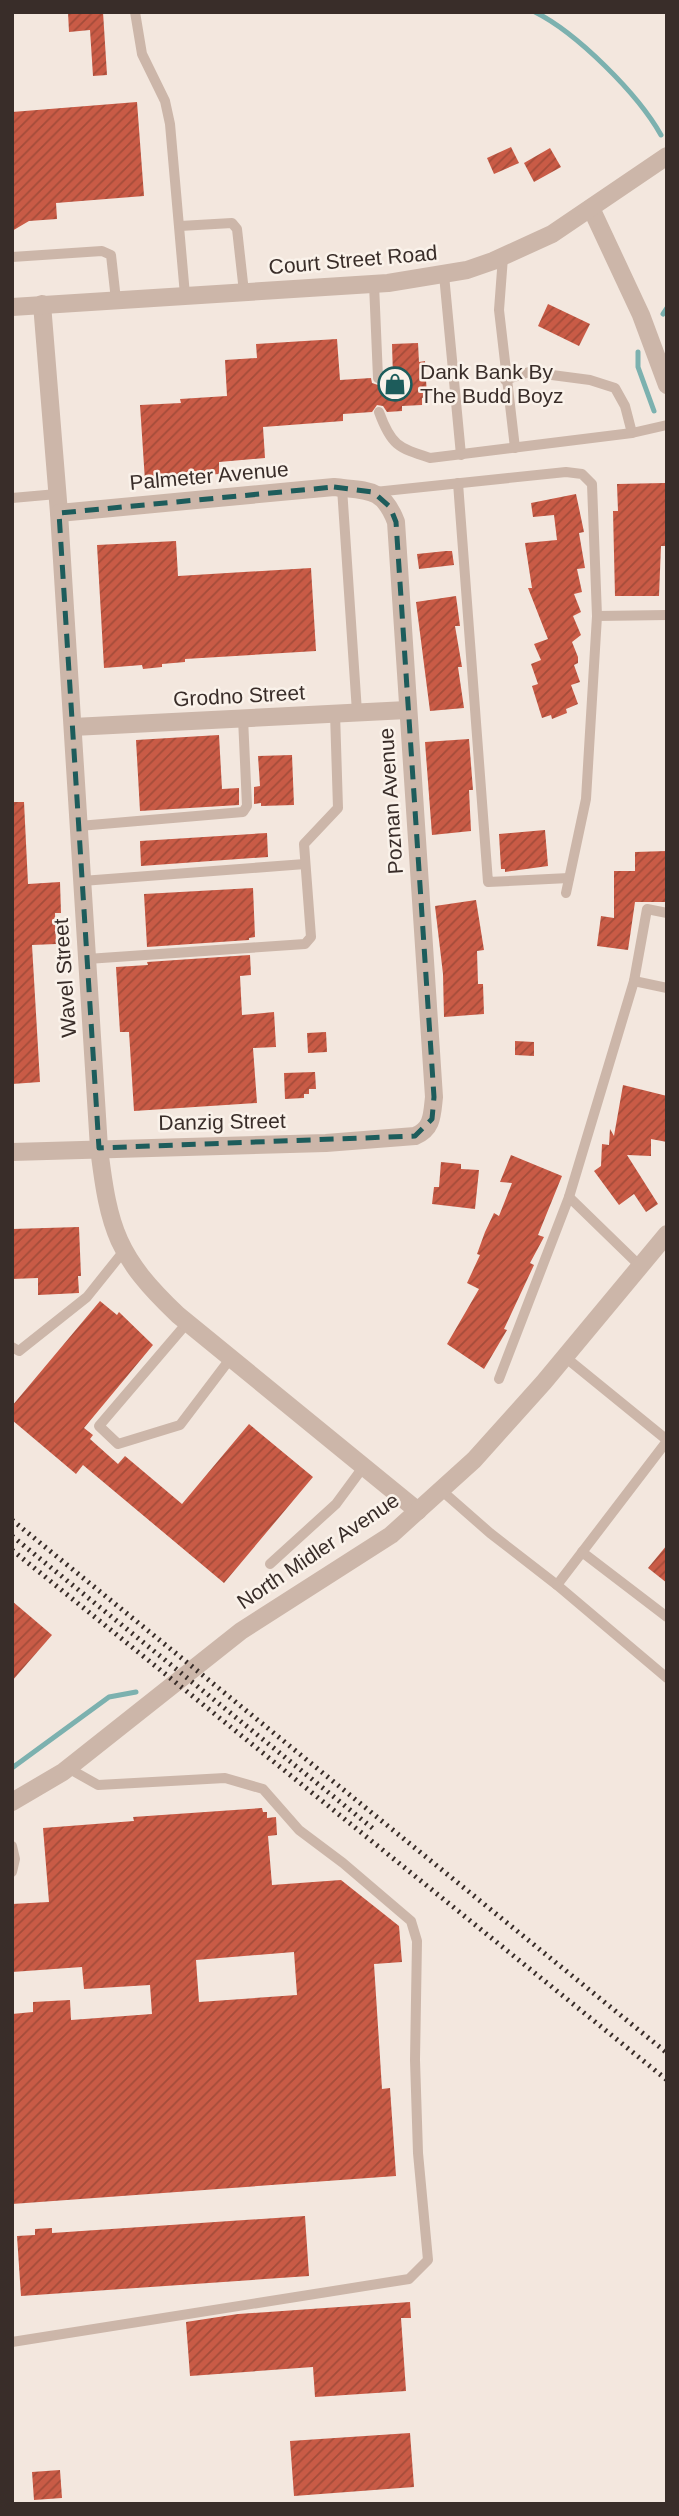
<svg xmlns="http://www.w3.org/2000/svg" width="679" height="2516" font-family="Arial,sans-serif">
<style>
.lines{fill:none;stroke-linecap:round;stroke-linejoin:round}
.stream{stroke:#7cb1af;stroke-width:5}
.building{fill:url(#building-hatch);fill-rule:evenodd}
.service{stroke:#ccb6a9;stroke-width:10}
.minor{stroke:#ccb6a9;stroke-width:18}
.tertiary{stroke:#ccb6a9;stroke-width:18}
.rail{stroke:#392d29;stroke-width:5;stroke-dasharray:2 5;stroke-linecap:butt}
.marked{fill:none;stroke:#1d5c5b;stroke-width:5;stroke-dasharray:14 9;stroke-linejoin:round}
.labels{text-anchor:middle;stroke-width:5;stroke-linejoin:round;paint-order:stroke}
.street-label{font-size:21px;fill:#392d29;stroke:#faf2ea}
.poi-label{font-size:21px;fill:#392d29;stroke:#faf2ea;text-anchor:start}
</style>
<defs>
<pattern id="building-hatch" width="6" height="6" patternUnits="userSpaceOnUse" patternTransform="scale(1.75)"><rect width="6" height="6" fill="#c95b46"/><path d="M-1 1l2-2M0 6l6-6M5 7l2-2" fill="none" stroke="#a44c3a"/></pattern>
</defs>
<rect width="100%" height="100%" fill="#f3e7de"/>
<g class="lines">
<!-- stream -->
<g class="stream">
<path d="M535 12C577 33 638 94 661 135"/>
<polyline points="663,314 667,308"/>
<polyline points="638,352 638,367 654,411"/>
<polyline points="12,1768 109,1697 136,1692"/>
</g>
</g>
<!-- building -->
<g class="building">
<polygon points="68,12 103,12 107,75 93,76 90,30 69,32"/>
<polygon points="137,102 144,196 56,203 57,219 29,221 12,231 12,112"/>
<polygon points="511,147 519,163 494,174 487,158"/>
<polygon points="550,148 561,167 534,182 524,163"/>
<polygon points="548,304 590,324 579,346 538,326"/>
<polygon points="337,339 340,380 371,378 372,383 378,385 383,384 385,378 393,377 392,344 418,343 419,362 425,361 427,397 422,398 422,405 402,406 402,411 387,412 383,406 377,405 372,412 343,414 343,421 263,427 265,458 219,462 219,474 162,478 162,481 145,481 140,405 181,403 180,399 227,396 225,360 257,358 256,344"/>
<polygon points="665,483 665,546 661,546 659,596 615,596 613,511 618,511 617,484"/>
<polygon points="576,494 584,532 579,533 585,568 577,569 582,592 574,594 581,612 573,616 581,635 572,642 578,657 578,663 574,665 580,682 571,685 578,704 566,709 567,713 552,719 551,715 542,718 532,686 538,684 531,664 541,660 534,644 548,639 528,588 532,588 525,543 557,540 554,515 533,517 531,503"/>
<polygon points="176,541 178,576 311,568 316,651 185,659 185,662 162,664 162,667 143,669 142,665 104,668 97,545"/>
<polygon points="446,551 452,551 454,565 419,569 417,554"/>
<polygon points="456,596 460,626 455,626 462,667 458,667 464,708 430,711 416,602"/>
<polygon points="219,735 222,789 239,788 239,805 140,811 136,740"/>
<polygon points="469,739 473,790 469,790 471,831 432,835 425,742"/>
<polygon points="292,755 294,805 261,806 261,803 254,804 254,787 260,786 258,756"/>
<polygon points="12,802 24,802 28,884 60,882 61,913 55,913 56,944 32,945 40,1082 12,1084"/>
<polygon points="545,830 548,866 505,872 505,869 501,869 499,834"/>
<polygon points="267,833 268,857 141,866 140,841"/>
<polygon points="667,851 667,902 635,902 628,950 597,946 601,916 614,918 614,871 635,871 635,852"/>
<polygon points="253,888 255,937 249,938 249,940 147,947 144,894"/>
<polygon points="476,900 484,950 477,951 478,984 483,984 484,1014 444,1017 443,974 435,906"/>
<polygon points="250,955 251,975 240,976 242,1015 274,1012 276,1047 253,1048 257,1103 134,1111 129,1032 120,1032 116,967 148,965 147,962"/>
<polygon points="326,1032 327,1052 308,1053 307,1033"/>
<polygon points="515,1041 534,1042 534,1056 515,1055"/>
<polygon points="315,1072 316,1089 309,1089 309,1094 304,1094 304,1098 285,1099 284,1073"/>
<polygon points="623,1085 667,1096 667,1142 651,1139 651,1156 627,1155 658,1204 646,1212 634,1194 619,1205 594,1171 601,1166 602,1144 609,1145 610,1129 614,1136"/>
<polygon points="511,1155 562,1176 538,1235 544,1237 530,1263 534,1265 504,1329 507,1330 484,1369 447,1344 479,1289 467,1283 480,1255 477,1254 485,1232 494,1213 499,1216 512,1183 500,1182"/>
<polygon points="441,1162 461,1164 461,1169 479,1170 475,1209 432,1204 434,1187 439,1187"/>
<polygon points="79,1227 81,1276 78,1276 79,1293 38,1295 38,1278 12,1279 12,1229"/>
<polygon points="100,1301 117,1315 119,1312 153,1345 84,1428 93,1435 90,1439 118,1464 125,1456 182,1504 249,1424 313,1477 224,1583 83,1465 76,1474 12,1420 12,1406"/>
<polygon points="667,1545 667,1583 648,1568"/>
<polygon points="12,1601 52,1635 12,1681"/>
<path d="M262 1808 263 1812H267V1818L276 1817 277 1835 268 1836 272 1885 341 1880 399 1926 402 1962 374 1964 382 2089 390 2088 396 2176 12 2204V2014L33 2012V2002L70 2000 71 2020 152 2014 150 1985 84 1989 82 1967 12 1972V1904L49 1902 43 1828 134 1821 133 1817ZM294 1952 297 1995 199 2002 196 1960Z"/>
<polygon points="305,2216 309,2276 21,2296 17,2236 35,2235 35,2229 52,2228 52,2233"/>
<polygon points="410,2302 411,2318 401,2318 406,2391 315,2397 313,2367 190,2376 186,2322 238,2314"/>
<polygon points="410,2433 414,2487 294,2496 290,2441"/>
<polygon points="60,2470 62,2498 34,2500 32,2472"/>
</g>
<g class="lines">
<!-- service -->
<g class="service">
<polyline points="135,12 142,54 165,101 170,124 185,295"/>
<polyline points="180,226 232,223 237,229 244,292"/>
<polyline points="12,257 102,251 111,255 116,300"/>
<polyline points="503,257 499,310 515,448"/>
<polyline points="444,275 461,455"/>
<polyline points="374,284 378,378"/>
<polyline points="505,380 529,372 590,380 615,388 625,406 632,433"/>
<path d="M379 412C391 445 398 448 430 458L632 433 667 425"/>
<polyline points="458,483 488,882 569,878"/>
<polyline points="342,488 357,712"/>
<polyline points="375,492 566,472 582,474 592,484 597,616 586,799 566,893"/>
<polyline points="12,498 57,494"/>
<polyline points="597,616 667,615"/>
<polyline points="79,826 243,812 247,806 243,718"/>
<polyline points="82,881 305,864"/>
<polyline points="87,959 305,944 311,937 304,844 338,808 335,713"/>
<polyline points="634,981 667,988"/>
<polyline points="569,1197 641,1267"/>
<polyline points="187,1323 99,1426 118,1444 180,1425 230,1359"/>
<polyline points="12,1347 19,1351 87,1297 123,1252"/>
<polyline points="565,1357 667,1440"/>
<polyline points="499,1379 569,1197 634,981 647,909 667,913"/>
<polyline points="441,1490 490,1533 557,1585 667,1441"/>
<polyline points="582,1552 667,1617"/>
<polyline points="270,1564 336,1504 364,1466"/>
<polyline points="557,1585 667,1678"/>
<polyline points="12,1846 15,1859 12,1872"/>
<polyline points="12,2342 409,2279 428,2260 418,2153 415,2060 417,1941 411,1921 343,1863 299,1830 263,1789 225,1778 98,1785 68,1768"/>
</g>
<!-- minor -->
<g class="minor">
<polyline points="591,208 641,315 667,385"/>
<path d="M42 304 59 513 99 1148C109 1230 117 1257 178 1315L418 1511"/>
<polyline points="73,727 407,710"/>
<path d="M12 1152 326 1143 415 1136C433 1129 432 1114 434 1097L396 522C383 487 367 491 334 487L59 513"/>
<polyline points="12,1802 63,1772 241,1631 391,1535 474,1460 544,1382 667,1234"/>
</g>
<!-- tertiary -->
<polyline class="tertiary" points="12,307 388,283 467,270 493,261 552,234 667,156"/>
<!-- rail -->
<g class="rail">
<polyline points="12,1520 667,2053"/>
<polyline points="12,1536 376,1831"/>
<polyline points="12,1550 667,2080"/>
</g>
</g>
<!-- marked area -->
<path class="marked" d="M334 487 373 492 390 507 396 522 434 1097 432 1119 415 1136 99 1148 59 513Z"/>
<!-- icons -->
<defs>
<symbol id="shop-ring" viewBox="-11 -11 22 22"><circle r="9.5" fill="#faf2ea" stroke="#1d5c5b" stroke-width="1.5"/><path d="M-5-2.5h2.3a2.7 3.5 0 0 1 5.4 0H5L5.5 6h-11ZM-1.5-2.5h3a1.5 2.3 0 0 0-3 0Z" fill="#1d5c5b"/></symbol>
</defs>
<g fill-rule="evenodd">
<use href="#shop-ring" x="376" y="365" width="38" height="38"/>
</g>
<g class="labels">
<!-- street labels -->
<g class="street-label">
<text transform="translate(353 260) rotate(-5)" y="7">Court Street Road</text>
<text transform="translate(209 476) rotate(-5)" y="7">Palmeter Avenue</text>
<text transform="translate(239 696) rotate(-3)" y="7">Grodno Street</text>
<text transform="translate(391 801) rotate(-94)" y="7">Poznan Avenue</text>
<text transform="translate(65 978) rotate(-94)" y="7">Wavel Street</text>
<text transform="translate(222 1122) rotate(-1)" y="7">Danzig Street</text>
<text transform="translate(318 1551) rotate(-34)" y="7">North Midler Avenue</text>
</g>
<!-- poi labels -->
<g class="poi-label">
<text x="420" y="379">Dank Bank By<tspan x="420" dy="24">The Budd Boyz</tspan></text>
</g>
</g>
<!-- border -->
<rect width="679" height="2516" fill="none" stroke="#392d29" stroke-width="28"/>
</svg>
